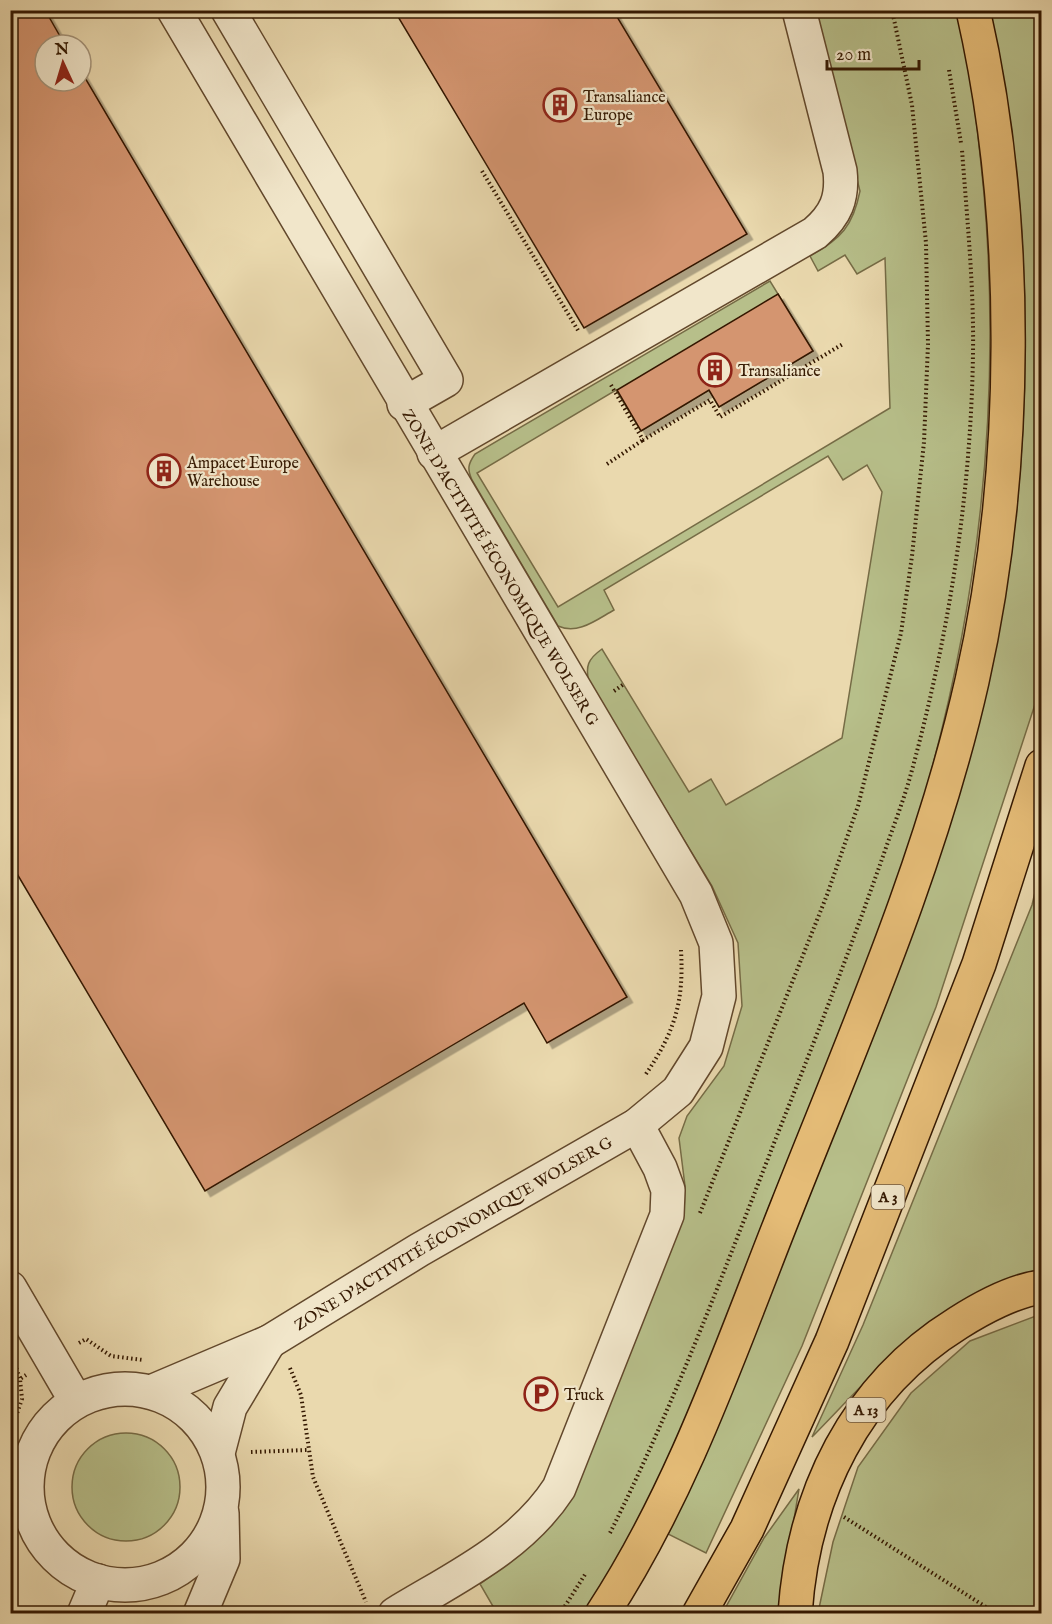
<svg xmlns="http://www.w3.org/2000/svg" width="1052" height="1624" font-family="'IM FELL English',serif">
<style>
.green{fill:#b7bf8a;stroke:#766c46;stroke-width:1.5}
.building{fill:#d49570;stroke:#341801;stroke-width:1.5;filter:url(#shadow)}
.lines{fill:none;stroke-linecap:round;stroke-linejoin:round}
.minor-casing{stroke:#62482c;stroke-width:36}
.major-casing{stroke:#341801;stroke-width:36}
.highway-casing{stroke:#341801;stroke-width:36}
.path{stroke:#341801;stroke-width:4;stroke-dasharray:1.5 3;stroke-linecap:butt}
.minor{stroke:#f1e6ca;stroke-width:33}
.major{stroke:#e5bc77;stroke-width:33}
.highway{stroke:#e5bc77;stroke-width:33}
.labels{text-anchor:middle;stroke-width:4.5;stroke-linejoin:round;paint-order:stroke}
.shield{fill:#f1e6ca;stroke:#6d563d;stroke-width:1.5}
.shield-label{font-size:15px;font-weight:bold;fill:#341801}
.poi-label{font-size:16px;fill:#341801;stroke:#f1e6ca;text-anchor:start}
.street-label{font-size:16px;fill:#341801;stroke:#f1e6ca}
</style>
<defs>
<filter id="shadow"><feDropShadow dx="5.5" dy="5.5" stdDeviation="0" flood-color="#0004"/></filter>
</defs>
<rect width="100%" height="100%" fill="#ead9ae"/>
<filter id="stains"><feTurbulence type="fractalNoise" baseFrequency=".00333" numOctaves="4"/><feColorMatrix values="0 0 0 0 .2 0 0 0 0 .09 0 0 0 0 .02 0 0 0 .5 -.17"/></filter>
<radialGradient id="worn" r=".72"><stop offset=".6" stop-color="#630" stop-opacity="0"/><stop offset="1" stop-color="#630" stop-opacity=".3"/></radialGradient>
<!-- green -->
<g class="green">
<path d="M814 11H957C972 70 978 133 984 194 1002 403 980 603 922 804 882 942 822 1074 769 1207 714 1345 667 1490 583 1613H485L494 1608 480 1584 517 1557 570 1488 684 1212 685 1186 679 1138 687 1116 724 1066 742 1006 738 943 712 886 589 683C585 666 588 659 602 649L689 792 711 779 726 805 842 738 882 492 867 465 843 480 828 456 604 590 614 610C596 620 578 635 558 626L472 480C467 469 468 464 475 454L770 281 813 351 719 407 709 390 641 431 616 390 477 473 558 607 890 408 885 258 857 274 845 255 818 271 810 256C841 239 853 226 860 191Z"/>
<path d="M990 11H1035L1042 46 1041 686 936 1007 802 1346 706 1553 668 1534 701 1465C745 1355 789 1244 833 1134 892 988 949 842 986 689 1037 478 1038 222 990 11Z"/>
<path d="M1041 867V1272C946 1286 876 1372 812 1437L863 1325 1032 905Z"/>
<polygon points="1041,1314 1041,1613 818,1613 833,1542 858,1467 911,1393 970,1341"/>
<circle cx="126" cy="1487" r="54"/>
<polygon points="799,1489 785,1573 786,1613 722,1614 764,1538"/>
</g>
<!-- building -->
<g class="building">
<polygon points="10,10 45,10 65,45 45,45 45,81 81,81 81,71 627,997 547,1043 524,1003 205,1191 10,862"/>
<polygon points="394,10 613,10 747,234 584,328"/>
<polygon points="778,294 813,351 719,407 709,390 641,431 617,390"/>
</g>
<g class="lines">
<defs>
<g id="minor">
<polyline points="228,10 446,380 404,404"/>
<path d="M434 453 815 233C836 215 843 198 840 171L799 10"/>
<polyline points="10,1288 76,1401"/>
<circle cx="125" cy="1487" r="98"/>
<path id="s1" d="M151 1392 269 1342 419 1250 637 1125 678 1091 706 1047 719 996 716 943 696 894 174 10"/>
<polyline points="218,1453 230,1407 269,1342"/>
<polyline points="84,1614 98,1581"/>
<polyline points="200,1614 223,1559 222,1513"/>
<path d="M395 1614C454 1578 520 1548 559 1488L667 1215 668 1190 660 1168 637 1125"/>
</g>
<path id="major" d="M602 1614C684 1489 732 1345 787 1207 855 1035 931 863 972 681 1019 472 1021 220 973 10"/>
<g id="highway">
<polyline points="699,1614 747,1529 832,1341 979,964 1042,766"/>
<path d="M795 1614C803 1495 855 1387 958 1323 980 1309 1015 1290 1042 1287"/>
</g>
</defs>
<!-- minor casing -->
<use href="#minor" class="minor-casing"/>
<!-- major casing -->
<use href="#major" class="major-casing"/>
<!-- highway casing -->
<use href="#highway" class="highway-casing"/>
<!-- path -->
<g class="path">
<polyline points="949,70 961,143"/>
<polyline points="482,171 579,332"/>
<polyline points="611,385 643,440 710,400 720,417 843,344"/>
<polyline points="607,464 643,440"/>
<polyline points="614,691 624,684"/>
<path d="M646 1074C675 1031 684 1002 681 950"/>
<polyline points="700,1213 827,895 858,806 901,633 912,556 924,442 928,344 926,243 912,105 892,10"/>
<polyline points="79,1343 86,1339 111,1356 143,1360"/>
<polyline points="15,1364 20,1379"/>
<polyline points="290,1368 301,1395 313,1477 366,1602"/>
<polyline points="10,1434 22,1399 20,1379 26,1375"/>
<polyline points="251,1452 308,1450"/>
<polyline points="844,1517 997,1614"/>
<path d="M610 1533C674 1405 724 1271 776 1138 813 1045 849 953 882 859 892 830 904 800 912 770 949 634 971 494 973 353 974 286 967 218 962 150"/>
<polyline points="485,1614 494,1608"/>
<polyline points="560,1614 586,1573"/>
</g>
<!-- minor -->
<use href="#minor" class="minor"/>
<!-- major -->
<use href="#major" class="major"/>
<!-- highway -->
<use href="#highway" class="highway"/>
</g>
<!-- icons -->
<defs>
<symbol id="building-ring" viewBox="-11 -11 22 22"><circle r="9.5" fill="#f1e6ca" stroke="#8f2418" stroke-width="1.5"/><path d="M-4-6H4V6H1V3H-1V6H-4ZM-2.5-4.3h1.7v1.8h-1.7ZM.8-4.3h1.7v1.8H.8ZM-2.5-1h1.7V.8h-1.7ZM.8-1h1.7V.8H.8Z" fill="#8f2418"/></symbol>
<symbol id="parking-ring" viewBox="-11 -11 22 22"><circle r="9.5" fill="#f1e6ca" stroke="#8f2418" stroke-width="1.5"/><path d="M-3.5-5.5H1a3.5 3.5 0 0 1 0 7H-1V5.5H-3.5ZM-1-3.4V-.6H.8a1.4 1.4 0 0 0 0-2.8Z" fill="#8f2418"/></symbol>
</defs>
<g fill-rule="evenodd">
<use href="#building-ring" x="541" y="86" width="38" height="38"/>
<use href="#building-ring" x="696" y="351" width="38" height="38"/>
<use href="#building-ring" x="145" y="452" width="38" height="38"/>
<use href="#parking-ring" x="522" y="1375" width="38" height="38"/>
</g>
<g class="labels">
<!-- shield labels -->
<g class="shield">
<rect x="871.5" y="1185" width="33" height="24" rx="4.5"/>
<rect x="846.5" y="1398" width="39" height="24" rx="4.5"/>
</g>
<g class="shield-label">
<text x="888" y="1202">A 3</text>
<text x="866" y="1415">A 13</text>
</g>
<!-- poi labels -->
<g class="poi-label">
<text x="583" y="102">Transaliance<tspan x="583" dy="18">Europe</tspan></text>
<text x="738" y="376">Transaliance</text>
<text x="187" y="468">Ampacet Europe<tspan x="187" dy="18">Warehouse</tspan></text>
<text x="564" y="1400">Truck</text>
</g>
<!-- street labels -->
<g class="street-label">
<text transform="translate(501 567) rotate(59)" y="6">ZONE D'ACTIVITÉ ÉCONOMIQUE WOLSER G</text>
<text dy="6" stroke="none"><textPath href="#s1" startOffset="342">ZONE D'ACTIVITÉ ÉCONOMIQUE WOLSER G</textPath></text>
</g>
</g>
<!-- margin -->
<rect width="1052" height="1624" fill="none" stroke="#ead9ae" stroke-width="36"/>
<rect x="12" y="12" width="1028" height="1600" fill="none" stroke="#341801" stroke-width="3"/>
<rect x="18" y="18" width="1016" height="1588" fill="none" stroke="#341801" stroke-width="1.5"/>
<!-- north arrow -->
<g transform="translate(63 63) rotate(356)"><circle r="28" fill="#f1e6ca" stroke="#a5947a" stroke-width="1.5"/>
<path d="M0-4.5L10 22L0 15L-10 22Z" fill="#8f2418"/>
<text y="-9" font-size="16" font-weight="bold" text-anchor="middle" fill="#341801">N</text>
</g>
<!-- scale -->
<path d="M827 60v9h92v-9" fill="none" stroke="#341801" stroke-width="3"/>
<text x="836" y="60" font-size="18" fill="#341801" stroke="#f1e6ca" stroke-width="4.5" paint-order="stroke">20 m</text>
<rect width="100%" height="100%" filter="url(#stains)"/>
<rect width="100%" height="100%" fill="url(#worn)"/>
</svg>
